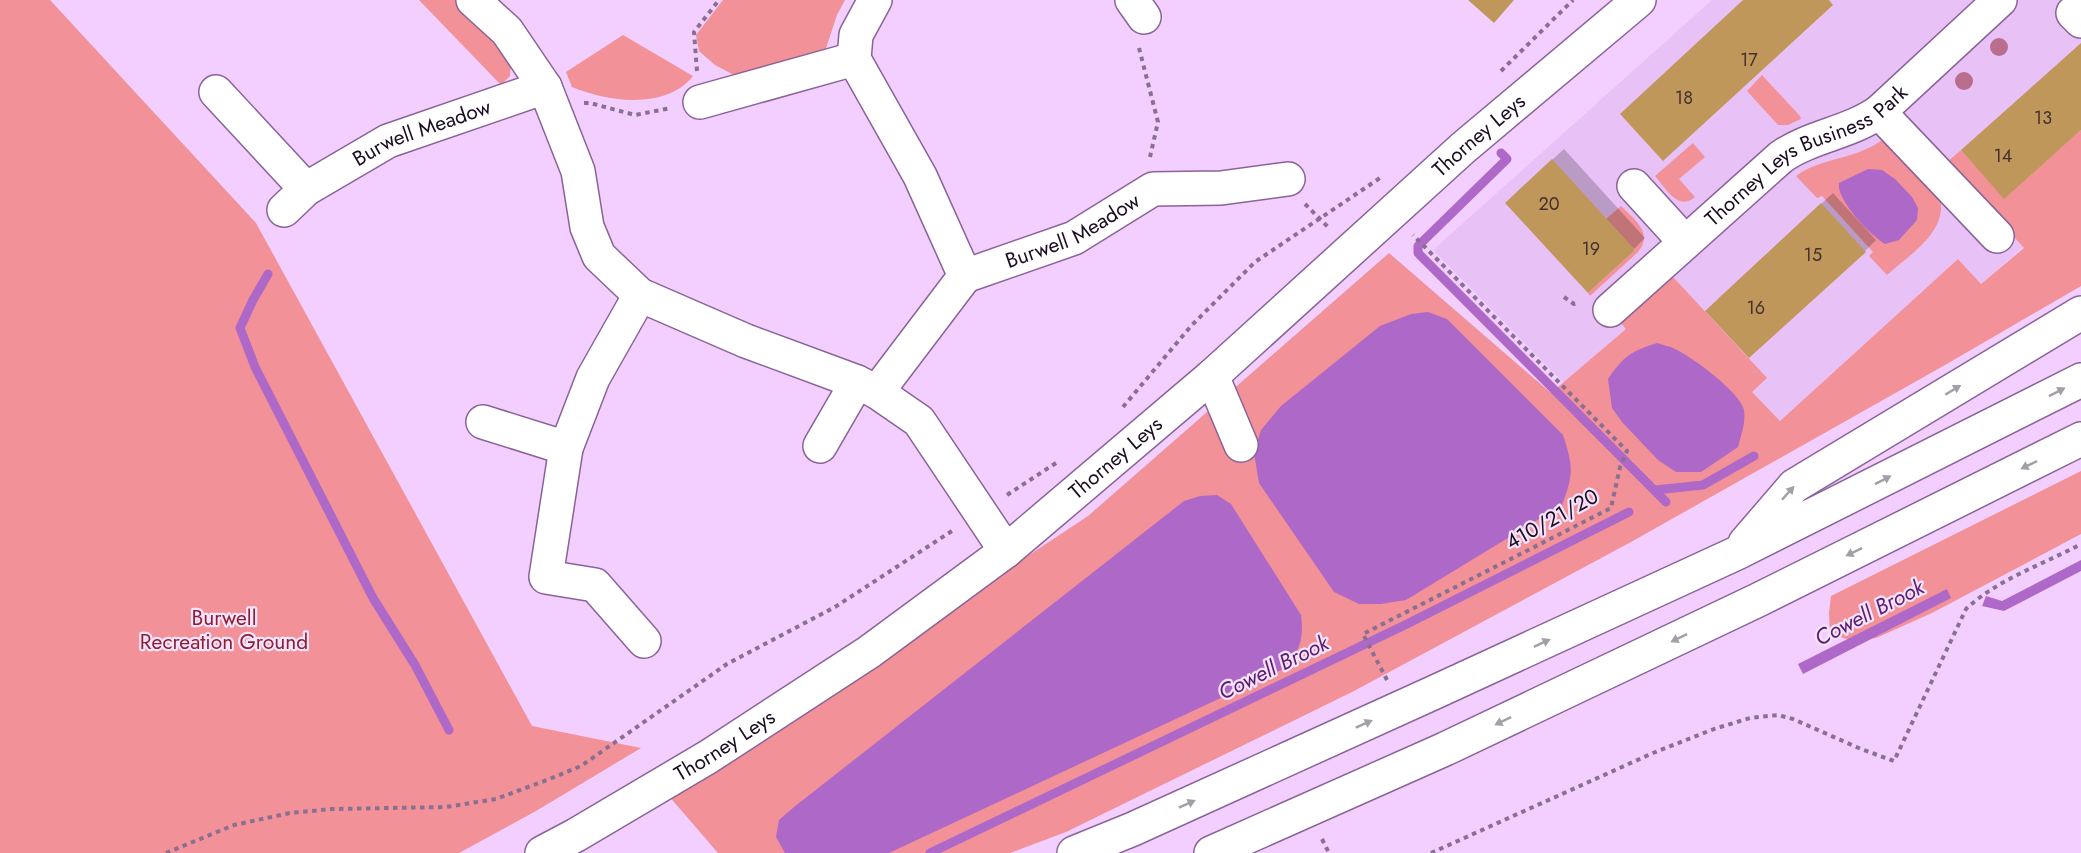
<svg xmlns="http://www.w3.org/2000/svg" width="2081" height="853" font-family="Jost,sans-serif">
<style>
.built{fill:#e8c2f7}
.green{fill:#f29197}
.water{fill:#ae69c8}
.shadow{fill:#0003}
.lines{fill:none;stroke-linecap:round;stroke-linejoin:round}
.stream{stroke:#ae69c8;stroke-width:9}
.building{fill:#c0975b}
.minor-casing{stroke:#8a6399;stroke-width:36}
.highway-casing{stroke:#8a6399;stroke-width:36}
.path{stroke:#897093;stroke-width:4;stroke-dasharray:4.5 4.5;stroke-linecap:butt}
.minor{stroke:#fff;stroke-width:33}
.highway{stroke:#fff;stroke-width:33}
.tree{fill:#bb6d8e}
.oneway{fill:#a49ea7}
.labels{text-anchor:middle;stroke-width:4.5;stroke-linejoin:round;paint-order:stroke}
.number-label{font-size:18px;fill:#453030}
.street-label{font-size:21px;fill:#1c0d22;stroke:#f5e4fc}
.park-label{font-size:21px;fill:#8e1d32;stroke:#f5e4fc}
.water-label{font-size:22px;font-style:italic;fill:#5d1b72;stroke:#f5e4fc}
</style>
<rect width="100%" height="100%" fill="#f2cfff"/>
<!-- built -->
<polygon class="built" points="1712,0 2081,0 2081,196 1981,284 1958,259 1780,421 1751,392 1635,321 1564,383 1433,250"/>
<!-- green -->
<g class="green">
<polygon points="0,0 50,0 256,223 532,726 641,748 536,811 459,853 0,853"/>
<polygon points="419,0 460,0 511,61 510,76 501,85"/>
<polygon points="723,0 845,0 837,15 824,54 734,75 715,65 699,51 696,35"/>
<path d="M623 35 693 76C666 110 608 102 572 87L566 72Z"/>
<polygon points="1762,75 1800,116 1801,119 1788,125 1778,125 1747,91"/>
<polygon points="2081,130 2081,286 1945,365 1631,542 1354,691 1066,832 1010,853 718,853 668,795 1088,516 1389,253 1551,393 1626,329 1621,323 1673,277 1767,378 1752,392 1780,421 1958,259 1981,284 2024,248 1947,162 1961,150 2004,198"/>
<path d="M1885 138 1940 198C1948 232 1909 255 1887 275L1869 256 1873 252 1822 196 1817 198 1796 176C1821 157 1857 160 1885 138Z"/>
<path d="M1693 143 1705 157 1679 179 1695 197C1678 212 1665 187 1655 176Z"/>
<path d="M1621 206C1634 219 1654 233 1638 252L1590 296 1588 293 1635 250 1606 219Z"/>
<polygon points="2081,471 2081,534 1932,613 1876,638 1853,641 1830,634 1829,613 1831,596"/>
</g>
<!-- water -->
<g class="water">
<path d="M1868 169 1882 170 1895 179 1912 197 1918 208 1917 220 1899 240 1885 244C1871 236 1836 200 1839 183Z"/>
<path d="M1428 312 1447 319 1563 435C1573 466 1574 474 1562 505L1406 600 1381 604H1359L1334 592 1259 483 1254 453 1261 430 1281 406 1380 326 1411 314Z"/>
<path d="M1657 343C1663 345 1669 346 1675 349 1692 357 1740 392 1744 410 1746 422 1741 436 1738 447L1701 472H1676L1658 460 1622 422 1612 408 1608 379C1623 357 1631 351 1657 343Z"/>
<path d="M1217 495 1231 504 1301 615C1304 638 1300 649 1287 667L889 853H785L776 837 779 820 794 807 1184 501 1200 496Z"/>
<polygon points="2081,560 2081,571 2004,611 1982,606 1986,596 2002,601"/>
<polygon points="1947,589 1951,598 1803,674 1798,664"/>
</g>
<!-- shadow -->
<g class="shadow">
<polygon points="1564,149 1645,238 1634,249 1518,191"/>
<polygon points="1833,193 1876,240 1865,251 1718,299"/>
</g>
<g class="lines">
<!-- stream -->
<g class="stream">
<polyline points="1501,153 1507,159 1418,246 1418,253 1666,502"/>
<polyline points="268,274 253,300 240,328 255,367 373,598 415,665 449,730"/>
<polyline points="1655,490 1703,485 1754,456"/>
<polyline points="930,853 1407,624 1629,512"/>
</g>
</g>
<!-- building -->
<g class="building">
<polygon points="1468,0 1514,0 1494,23"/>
<polygon points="1743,0 1829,0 1833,5 1663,161 1620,114"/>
<polygon points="2081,43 2081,130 2004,199 1961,150"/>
<polygon points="1552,159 1635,250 1588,293 1505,203"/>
<polygon points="1821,203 1866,252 1749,358 1705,311"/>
</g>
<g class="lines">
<defs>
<g id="minor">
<polyline points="473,0 507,31 545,87 578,171 587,227 599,256 640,295 746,341 857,382 877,392 919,421 1006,551"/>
<polyline points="875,0 856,35 854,59 920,176 965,276 877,392"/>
<polyline points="1132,0 1144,17"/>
<polyline points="2073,13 2081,21"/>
<polyline points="216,92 306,189"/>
<polyline points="700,102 854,59"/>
<polyline points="1879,112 1997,236"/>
<polyline points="1634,186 1685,242"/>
<path id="s1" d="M284 210 306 189 388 141 545 87"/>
<path id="s2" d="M965 276 1074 238 1153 189 1221 188 1288 179"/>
<polyline points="640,295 593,378 566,448 546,577 595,585 644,641"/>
<path id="s3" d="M1610 310 1781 157C1811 136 1849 133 1879 112L2000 0"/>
<polyline points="1212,376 1241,445"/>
<polyline points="483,422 566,448"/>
<polyline points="820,446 857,382"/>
<path id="s4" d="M542 853 576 835 708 757 869 652 1006 551 1212 376 1463 148 1639 0"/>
</g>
<g id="highway">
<polyline points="1745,543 1794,486 2081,313"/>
<polyline points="1074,853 1133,829 1435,692 1737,553 2081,380"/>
<polyline points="1211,853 1445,749 1758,600 2081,439"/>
</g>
</defs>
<!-- minor casing -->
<use href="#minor" class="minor-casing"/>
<!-- highway casing -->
<use href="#highway" class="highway-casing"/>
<!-- path -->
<g class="path">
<polyline points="1139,48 1158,122 1150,157"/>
<polyline points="697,71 694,32 719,0"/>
<polyline points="1501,71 1573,0"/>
<polyline points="584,103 590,103 635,115 671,108"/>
<polyline points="1305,204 1329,228"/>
<polyline points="1564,297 1574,304 1579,303"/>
<polyline points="1123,407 1191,326 1255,262 1380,178"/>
<polyline points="1007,495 1056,463"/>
<polyline points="1387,680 1363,634 1611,508 1620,467 1627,451 1413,235"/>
<polyline points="1322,839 1329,853"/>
<polyline points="166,853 234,825 290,813 332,809 446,807 496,799 547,780 581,766 727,664 835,607 955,529"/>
<path d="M1431 853 1653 753 1714 729 1750 718 1778 715 1793 719 1861 749 1894 761 1966 609C1998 579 2042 565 2081 544"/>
</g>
<!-- minor -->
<use href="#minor" class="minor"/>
<!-- highway -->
<use href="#highway" class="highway"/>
</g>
<!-- trees -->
<g class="tree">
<circle cx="1999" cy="47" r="9"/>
<circle cx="1964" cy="81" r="9"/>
</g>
<!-- one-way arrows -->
<defs><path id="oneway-solid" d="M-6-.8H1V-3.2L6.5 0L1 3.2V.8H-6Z" transform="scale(1.5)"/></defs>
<g class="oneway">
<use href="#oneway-solid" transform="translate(1953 390) rotate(-31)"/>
<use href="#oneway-solid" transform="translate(2057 392) rotate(-27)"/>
<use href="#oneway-solid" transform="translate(2029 465) rotate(154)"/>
<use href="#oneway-solid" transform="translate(1883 480) rotate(-27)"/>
<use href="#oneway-solid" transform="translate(1788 493) rotate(-48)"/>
<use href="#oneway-solid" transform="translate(1854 552) rotate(154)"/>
<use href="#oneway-solid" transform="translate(1679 638) rotate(154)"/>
<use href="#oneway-solid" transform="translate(1542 643) rotate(-25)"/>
<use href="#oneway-solid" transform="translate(1503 721) rotate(154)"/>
<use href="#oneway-solid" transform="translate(1364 724) rotate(-24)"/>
<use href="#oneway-solid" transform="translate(1187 804) rotate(-24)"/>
</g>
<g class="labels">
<!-- number labels -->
<g class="number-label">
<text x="1749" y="66">17</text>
<text x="1684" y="104">18</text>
<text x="2043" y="124">13</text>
<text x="2003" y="162">14</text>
<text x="1549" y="210">20</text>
<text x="1591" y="255">19</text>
<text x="1813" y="261">15</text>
<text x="1756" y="314">16</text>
</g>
<!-- street labels -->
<g class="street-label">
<text dy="7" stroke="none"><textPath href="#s1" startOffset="160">Burwell Meadow</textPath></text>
<text dy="7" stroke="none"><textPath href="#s4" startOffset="1184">Thorney Leys</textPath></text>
<text dy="7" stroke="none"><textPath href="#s3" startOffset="252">Thorney Leys Business Park</textPath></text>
<text dy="7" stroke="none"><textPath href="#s2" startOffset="117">Burwell Meadow</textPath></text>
<text dy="7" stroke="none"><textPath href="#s4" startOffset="698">Thorney Leys</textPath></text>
<text transform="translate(1552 519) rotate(-29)" y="7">410/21/20</text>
<text dy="7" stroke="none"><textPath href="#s4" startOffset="212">Thorney Leys</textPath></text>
</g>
<!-- park labels -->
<g class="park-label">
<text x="224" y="625">Burwell<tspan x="224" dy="24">Recreation Ground</tspan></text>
</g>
<!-- water labels -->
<g class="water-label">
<text transform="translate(1869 612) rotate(-27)" y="8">Cowell Brook</text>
<text transform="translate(1273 667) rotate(-26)" y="8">Cowell Brook</text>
</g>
</g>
</svg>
